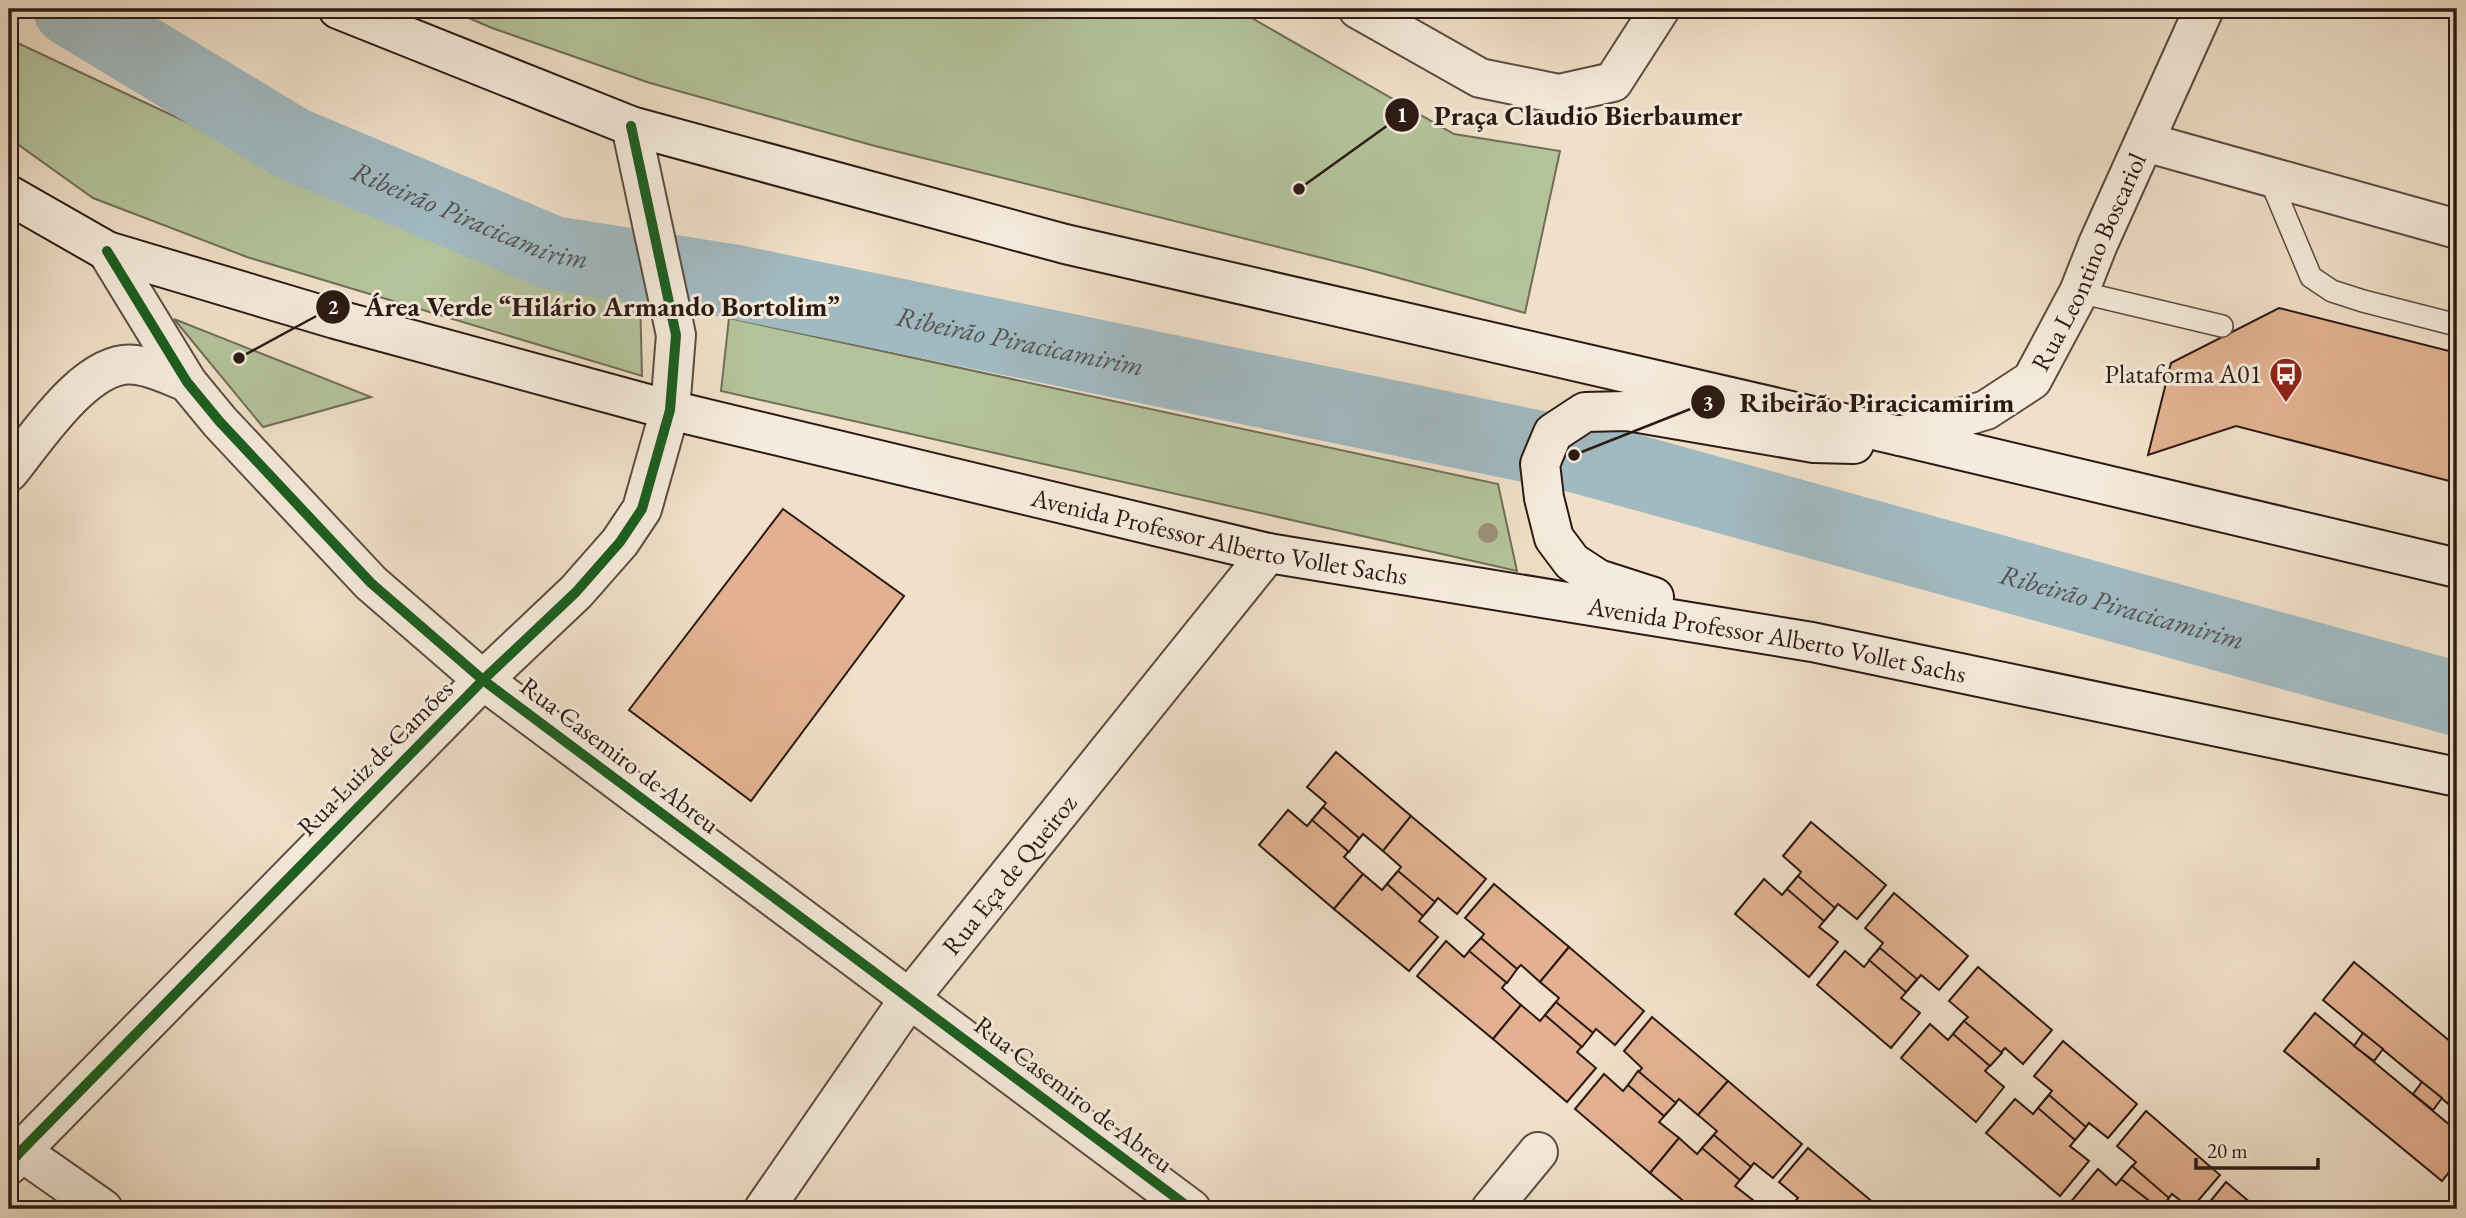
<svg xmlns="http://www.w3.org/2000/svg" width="2466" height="1218" font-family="'EB Garamond',serif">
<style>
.green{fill:#b4c39b;stroke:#706e58;stroke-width:2}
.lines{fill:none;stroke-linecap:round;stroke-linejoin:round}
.river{stroke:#a1bac2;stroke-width:74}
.building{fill:#e3b191;stroke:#2b1a14;stroke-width:2}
.lane-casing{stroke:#5c4c41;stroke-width:24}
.street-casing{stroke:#5c4c41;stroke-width:42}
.secondary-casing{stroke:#2b1a14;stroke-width:42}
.lane{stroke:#f5ebdc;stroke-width:21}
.street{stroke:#f5ebdc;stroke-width:38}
.secondary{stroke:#f5ebdc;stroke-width:38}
.cycleway-casing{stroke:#f5ebdc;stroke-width:15}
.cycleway{stroke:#1b5e20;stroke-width:10}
.tree{fill:#9a8f7b}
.labels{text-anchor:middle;stroke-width:6;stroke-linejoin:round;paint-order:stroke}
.street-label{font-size:26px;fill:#2b1a14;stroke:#f5ebdc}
.poi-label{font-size:26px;fill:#2b1a14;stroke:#f5ebdc;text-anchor:end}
.water-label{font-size:28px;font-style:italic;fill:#545251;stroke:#f5ebdc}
.leader{fill:none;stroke:#2b1a14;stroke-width:2.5}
.callout-dot{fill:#2b1a14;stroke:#f5ebdc;stroke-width:2.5}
.mark-label{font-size:21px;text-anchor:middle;font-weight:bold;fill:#fff}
.callout-label{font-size:28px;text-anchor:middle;font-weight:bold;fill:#2b1a14;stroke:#f5ebdc;stroke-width:6;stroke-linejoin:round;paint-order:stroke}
</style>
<rect width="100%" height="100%" fill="#f0e0c9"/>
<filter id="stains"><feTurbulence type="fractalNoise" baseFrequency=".00286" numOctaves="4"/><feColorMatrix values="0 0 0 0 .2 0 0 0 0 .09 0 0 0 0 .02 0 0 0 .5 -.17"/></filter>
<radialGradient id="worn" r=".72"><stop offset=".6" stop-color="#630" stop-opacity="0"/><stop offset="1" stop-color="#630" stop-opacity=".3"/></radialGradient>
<!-- green -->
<g class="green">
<polygon points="448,9 1236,9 1454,134 1560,151 1525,313 1366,269 875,146 650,83 492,28"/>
<polygon points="9,39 501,269 640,296 642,376 247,257 93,198 9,138"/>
<polygon points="729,318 1498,484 1517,571 721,391"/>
<polygon points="174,319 371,397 263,427"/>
</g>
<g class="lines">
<!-- river -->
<path class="river" id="s1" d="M70 9 291 143 553 253 731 281 1574 455 2457 699"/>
</g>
<!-- building -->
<g class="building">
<polygon points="2279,308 2457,353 2457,483 2236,426 2148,455 2171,363"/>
<polygon points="783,509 904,596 751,801 629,710"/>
<polygon points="1336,752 1411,816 1383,851 1363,834 1344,857 1363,874 1334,909 1259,845 1288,810 1307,826 1323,807 1326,803 1307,787"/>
<polygon points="1323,807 1359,838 1349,852 1312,820"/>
<polygon points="1411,816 1486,879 1457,914 1438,898 1423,916 1419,921 1438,937 1409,971 1334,909 1363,874 1382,890 1398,871 1401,867 1383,851"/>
<polygon points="1811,822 1886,885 1857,919 1838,904 1819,927 1838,942 1809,977 1735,914 1764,879 1782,895 1798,876 1801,872 1783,856"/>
<polygon points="1398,871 1435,902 1423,916 1387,884"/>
<polygon points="1798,876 1835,908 1824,921 1787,889"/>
<polygon points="1494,884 1569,947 1540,982 1521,965 1517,969 1502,988 1521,1005 1493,1039 1417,976 1446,941 1464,957 1481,938 1484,934 1465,918"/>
<polygon points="1894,893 1968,956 1939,990 1921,975 1901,998 1920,1013 1891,1048 1817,985 1845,951 1864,967 1883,943 1865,928"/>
<polygon points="1481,938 1517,969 1507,983 1469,951"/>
<polygon points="1569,947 1644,1011 1615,1045 1596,1029 1577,1052 1596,1068 1567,1102 1493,1039 1521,1005 1540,1021 1556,1002 1559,998 1540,982"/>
<polygon points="1880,948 1917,979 1906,992 1869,960"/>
<polygon points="2354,962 2457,1047 2457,1111 2323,1000"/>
<polygon points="1978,967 2052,1030 2023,1064 2005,1048 1985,1071 2004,1087 1976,1122 1901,1058 1930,1024 1948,1040 1964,1021 1968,1017 1949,1001"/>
<polygon points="1556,1002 1593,1033 1582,1047 1545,1015"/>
<polygon points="2315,1013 2457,1131 2457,1162 2442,1181 2284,1051"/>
<polygon points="1652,1017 1728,1081 1698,1115 1679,1099 1659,1122 1679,1138 1650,1173 1575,1109 1604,1074 1623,1091 1642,1068 1624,1051"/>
<polygon points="1964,1021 2002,1053 1990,1066 1953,1034"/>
<polygon points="2363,1033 2383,1049 2374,1061 2354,1046"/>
<polygon points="2063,1041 2137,1104 2108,1138 2089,1123 2070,1146 2089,1161 2060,1196 1986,1133 2015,1099 2033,1114 2052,1091 2034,1076"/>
<polygon points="1638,1071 1676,1103 1664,1116 1628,1085"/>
<polygon points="1728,1081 1802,1144 1773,1178 1754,1163 1735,1186 1754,1201 1747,1209 1693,1209 1650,1173 1679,1138 1697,1154 1717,1131 1698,1115"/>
<polygon points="2422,1082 2442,1098 2433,1110 2413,1094"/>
<polygon points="2049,1095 2086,1127 2075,1140 2038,1108"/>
<polygon points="2146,1111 2220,1175 2191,1209 2172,1194 2160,1209 2076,1209 2069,1204 2098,1169 2116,1185 2136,1162 2117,1146"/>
<polygon points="1714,1135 1751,1167 1740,1180 1702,1148"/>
<polygon points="1808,1148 1881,1209 1789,1209 1798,1198 1779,1182"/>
<polygon points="2132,1166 2169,1198 2160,1209 2121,1179"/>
<polygon points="2226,1182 2258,1209 2204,1209"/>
</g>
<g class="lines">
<defs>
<g id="lane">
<polyline points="2269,177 2311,277 2332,291 2363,301 2457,325"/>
<polyline points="2079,292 2222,326"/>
</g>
<g id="street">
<polyline points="1358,9 1480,78 1559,94 1613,82 1660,9"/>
<polyline points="2145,142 2457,229"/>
<polyline points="107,251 187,382 220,422 371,583 483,680 1191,1209"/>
<path id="s2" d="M1900 436 1986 410 2032 380 2079 292 2098 244 2204 9"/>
<path d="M9 472C36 439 88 357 136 365 153 367 171 376 187 382"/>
<polyline points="9,1143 103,1209"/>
<polyline points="9,1165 20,1152 483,680 576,592 620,542 642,509 670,410 676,335 631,126"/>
<path id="s3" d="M764 1209 909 999 1268 553"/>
<polyline points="1491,1209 1538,1152"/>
</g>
<g id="secondary">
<polyline points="338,9 631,126 1065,244 1900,436 2457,568"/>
<path id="s4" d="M9 195 107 251 335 319 670 410 1268 553 1812 642 2457 777"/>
<polyline points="1654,597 1598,579 1572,562 1554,538 1544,498 1540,464 1553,433 1585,412 1627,411 1814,443 1854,444"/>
</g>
</defs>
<!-- lane casing -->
<use href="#lane" class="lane-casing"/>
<!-- street casing -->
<use href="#street" class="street-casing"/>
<!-- secondary casing -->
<use href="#secondary" class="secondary-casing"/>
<!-- lane -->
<use href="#lane" class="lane"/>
<!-- street -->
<use href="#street" class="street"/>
<!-- secondary -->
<use href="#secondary" class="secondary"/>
<defs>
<g id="cycleway">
<polyline points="107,251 187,382 220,422 371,583 483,680 1191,1209"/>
<polyline points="9,1165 20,1152 483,680 576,592 620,542 642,509 670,410 676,335 631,126"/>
</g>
</defs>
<!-- cycleway casing -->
<use href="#cycleway" class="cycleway-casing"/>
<!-- cycleway -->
<use href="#cycleway" class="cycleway"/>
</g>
<!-- trees -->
<circle class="tree" cx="1488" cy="533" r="10"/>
<!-- icons -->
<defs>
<symbol id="bus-pin" viewBox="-11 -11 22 30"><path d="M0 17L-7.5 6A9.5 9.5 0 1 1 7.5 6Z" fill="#8f2418" stroke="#f5ebdc"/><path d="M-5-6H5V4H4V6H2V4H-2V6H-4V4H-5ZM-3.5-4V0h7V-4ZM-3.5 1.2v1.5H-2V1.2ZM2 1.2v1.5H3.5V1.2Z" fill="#fff"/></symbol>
</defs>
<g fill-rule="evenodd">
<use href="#bus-pin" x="2267" y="355" width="38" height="52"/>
</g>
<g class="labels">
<!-- street labels -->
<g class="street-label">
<text dy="9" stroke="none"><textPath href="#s2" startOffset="276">Rua Leontino Boscariol</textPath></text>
<text dy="9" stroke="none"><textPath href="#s4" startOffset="1262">Avenida Professor Alberto Vollet Sachs</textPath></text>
<text dy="9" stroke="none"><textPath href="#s4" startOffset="1829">Avenida Professor Alberto Vollet Sachs</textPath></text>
<text transform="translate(620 755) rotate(37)" y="9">Rua Casemiro de Abreu</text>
<text transform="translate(375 758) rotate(-45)" y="9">Rua Luiz de Camões</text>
<text dy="9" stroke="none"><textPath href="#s3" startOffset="415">Rua Eça de Queiroz</textPath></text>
<text transform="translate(1074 1094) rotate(37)" y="9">Rua Casemiro de Abreu</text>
</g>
<!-- poi labels -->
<g class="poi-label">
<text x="2262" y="383">Plataforma A01</text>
</g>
<!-- water labels -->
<g class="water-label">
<text dy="10" stroke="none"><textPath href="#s1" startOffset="452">Ribeirão Piracicamirim</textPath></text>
<text dy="10" stroke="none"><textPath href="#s1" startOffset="1018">Ribeirão Piracicamirim</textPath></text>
<text dy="10" stroke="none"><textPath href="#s1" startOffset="2152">Ribeirão Piracicamirim</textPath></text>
</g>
</g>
<!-- callouts -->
<path class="leader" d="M1299 189L1402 115M239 358L333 307M1574 455L1708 402"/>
<g class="callout-dot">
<circle cx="1299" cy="189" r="7"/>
<circle cx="239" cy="358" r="7"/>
<circle cx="1574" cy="455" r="7"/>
<circle cx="1402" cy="115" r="18"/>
<circle cx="333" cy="307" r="18"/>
<circle cx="1708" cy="402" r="18"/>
</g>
<g class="mark-label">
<text x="1402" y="122">1</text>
<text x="333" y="314">2</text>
<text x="1708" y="410">3</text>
</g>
<g class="callout-label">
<text x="1588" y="125">Praça Claudio Bierbaumer</text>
<text x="602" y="316">Área Verde “Hilário Armando Bortolim”</text>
<text x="1877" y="412">Ribeirão Piracicamirim</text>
</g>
<!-- margin -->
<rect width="2466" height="1218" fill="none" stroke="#f0e0c9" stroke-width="35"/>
<rect x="10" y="10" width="2445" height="1197" fill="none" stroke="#2b1a14" stroke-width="3.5"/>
<rect x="18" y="18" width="2431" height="1183" fill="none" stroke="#2b1a14" stroke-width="2"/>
<!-- scale -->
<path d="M2196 1158v10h122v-10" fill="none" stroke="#2b1a14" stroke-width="3.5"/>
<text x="2207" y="1158" font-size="21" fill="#2b1a14" stroke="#f5ebdc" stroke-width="5" paint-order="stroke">20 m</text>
<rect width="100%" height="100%" filter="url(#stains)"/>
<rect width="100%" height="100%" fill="url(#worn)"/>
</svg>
